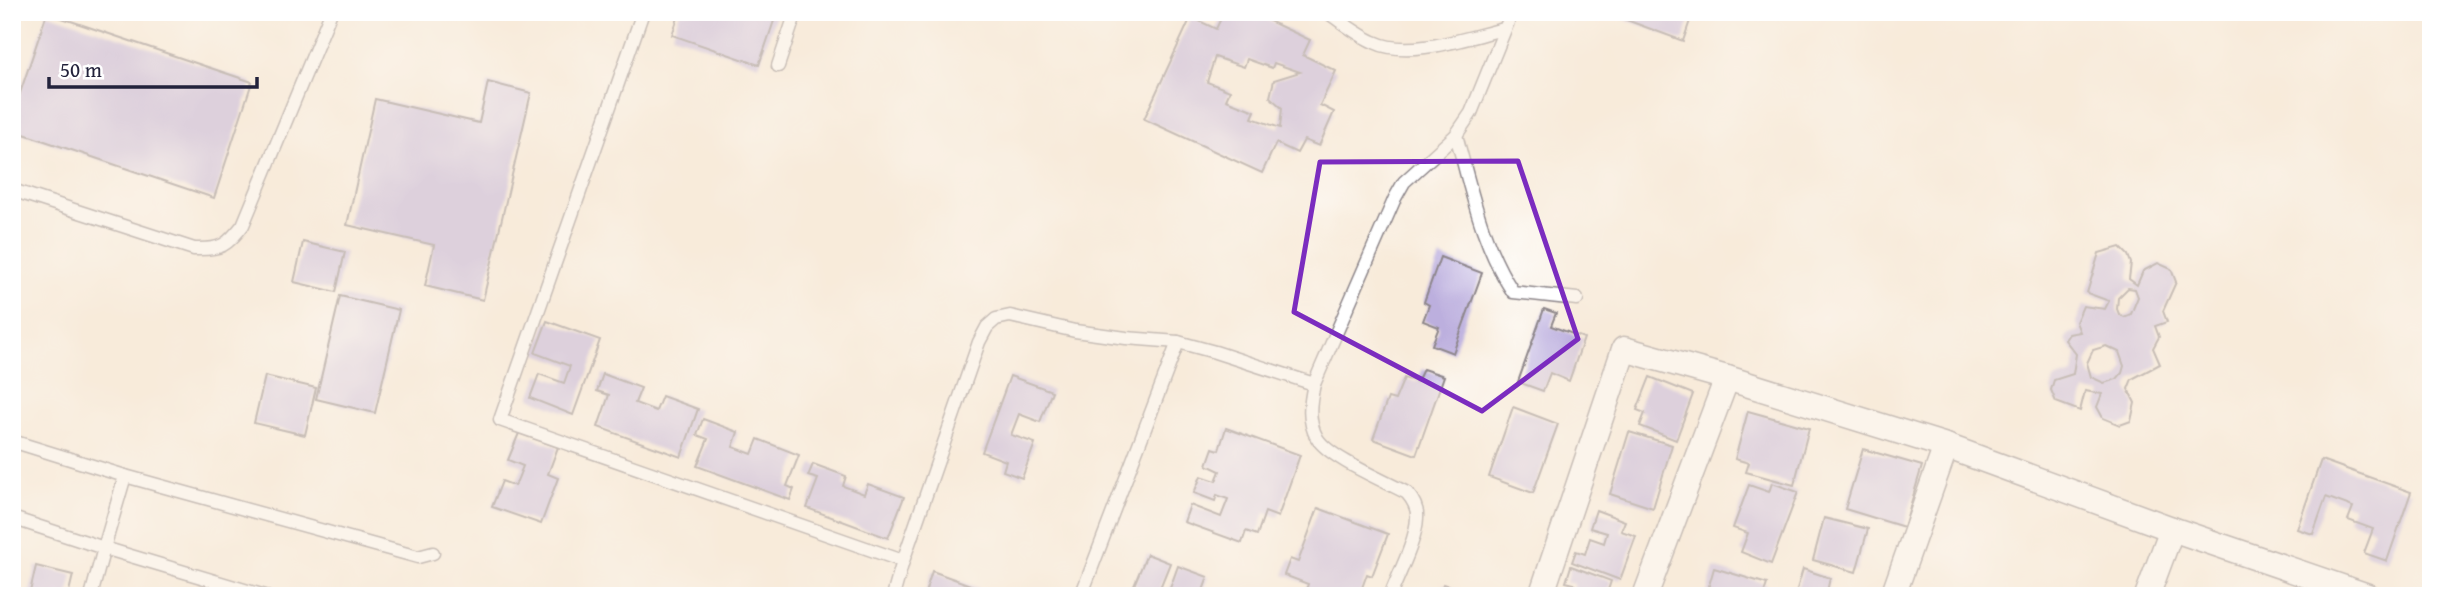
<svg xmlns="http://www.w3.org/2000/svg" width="2443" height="608" font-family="'Gentium Book Plus',serif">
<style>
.building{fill:#bcafde;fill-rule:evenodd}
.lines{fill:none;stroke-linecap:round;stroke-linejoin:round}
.service-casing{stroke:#8d868a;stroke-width:15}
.minor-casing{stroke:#8d868a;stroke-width:27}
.service{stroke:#fff;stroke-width:12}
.minor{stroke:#fff;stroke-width:24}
.marked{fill:none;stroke:#7b2cbf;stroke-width:5;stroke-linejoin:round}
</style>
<rect width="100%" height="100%" fill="#fff"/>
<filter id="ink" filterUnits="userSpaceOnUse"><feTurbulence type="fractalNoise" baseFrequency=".0143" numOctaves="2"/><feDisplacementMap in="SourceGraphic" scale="14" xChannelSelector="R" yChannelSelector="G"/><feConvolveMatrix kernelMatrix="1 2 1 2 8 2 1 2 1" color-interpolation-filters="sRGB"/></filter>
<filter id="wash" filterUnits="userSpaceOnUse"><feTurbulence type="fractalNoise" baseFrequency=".00686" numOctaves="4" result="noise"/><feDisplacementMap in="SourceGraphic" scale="28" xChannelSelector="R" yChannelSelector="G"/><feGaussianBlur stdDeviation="1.57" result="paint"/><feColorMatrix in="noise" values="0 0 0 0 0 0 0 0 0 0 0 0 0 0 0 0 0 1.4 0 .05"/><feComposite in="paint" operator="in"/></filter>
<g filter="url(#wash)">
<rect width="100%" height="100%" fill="#f8ebda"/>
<g id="blocks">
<!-- building -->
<g class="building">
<polygon points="680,12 777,12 759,65 672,35"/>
<path d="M1224 12H1250L1310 40 1303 55 1336 71 1320 105 1334 112 1319 146 1304 140 1297 153 1276 143 1262 173 1144 119 1191 17 1216 29ZM1215 57 1244 67 1247 59 1272 68 1274 63 1300 72 1274 80 1270 97 1282 108 1280 128 1252 118 1255 111 1226 100 1230 91 1207 82Z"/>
<polygon points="1605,12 1693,12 1683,41"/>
<polygon points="47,13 252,82 214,198 12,130 12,117"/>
<polygon points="488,82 531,93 483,300 425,286 434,245 347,225 375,99 479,123"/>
<polygon points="303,242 345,252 336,292 294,282"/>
<path d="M2120 247 2128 255 2131 263 2129 279 2137 285 2143 271 2158 263 2171 269 2176 282 2163 311 2167 322 2155 326 2159 337 2153 348 2160 364 2132 379 2128 389 2135 403 2131 421 2120 425 2103 418 2097 407 2102 394 2085 391 2080 411 2056 402 2051 390 2054 380 2073 374 2076 354 2065 340 2069 334 2080 332 2076 322 2083 306 2105 309 2109 301 2087 293 2099 253ZM2128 288 2135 289 2138 297 2131 314 2124 317 2119 314 2117 309 2118 298ZM2106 346 2119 352 2124 366 2122 373 2117 379 2104 383 2091 377 2087 363 2093 350Z"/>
<polygon points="1440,257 1482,273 1453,353 1432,345 1439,327 1423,321 1429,305 1424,302"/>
<polygon points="340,296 399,310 375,413 316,399"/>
<polygon points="1544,309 1556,313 1551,326 1584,338 1569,381 1550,373 1543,391 1518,382"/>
<polygon points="547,321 600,340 573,415 530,398 539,374 564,383 570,366 535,353"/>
<polygon points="1423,369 1444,376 1416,455 1373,439 1388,398 1395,400 1404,378 1417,382"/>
<polygon points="603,374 641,388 635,403 656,411 662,396 698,409 681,457 598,427 609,395 597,391"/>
<polygon points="265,376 316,388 305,435 254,423"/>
<polygon points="1010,376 1052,391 1040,422 1019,414 1011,435 1035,443 1022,478 1003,471 1006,461 982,452"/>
<polygon points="1650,377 1693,394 1676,440 1640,426 1645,413 1637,410"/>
<polygon points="1513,407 1558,424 1533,493 1489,477"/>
<polygon points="1748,411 1809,428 1794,485 1746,472 1749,463 1735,459"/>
<polygon points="703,419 738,432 733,447 752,454 758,439 799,455 787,486 794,489 790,500 697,466 708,439 697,435"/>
<polygon points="1226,428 1300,455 1278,517 1265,512 1257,535 1246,531 1242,543 1184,522 1190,505 1221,517 1228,499 1217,495 1215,501 1194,493 1201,476 1216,481 1220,471 1207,465 1213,448 1219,450"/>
<polygon points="1629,432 1672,445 1653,508 1610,494"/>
<polygon points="519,433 558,447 548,474 558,478 541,524 492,507 502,481 515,486 523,466 508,460"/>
<polygon points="1863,449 1922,466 1904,527 1845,509"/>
<polygon points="2321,460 2411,492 2387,561 2364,553 2373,529 2348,520 2353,507 2326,497 2313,534 2297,529"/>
<polygon points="813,464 846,476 843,486 864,494 868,484 904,497 888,538 807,508 818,479 808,476"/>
<polygon points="1772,483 1798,492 1771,564 1741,552 1748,533 1733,528 1749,485 1769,492"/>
<polygon points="1318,508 1388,534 1372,576 1367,574 1359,596 1304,596 1308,584 1284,575 1290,559 1298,562"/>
<polygon points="1596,510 1625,521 1621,531 1636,536 1620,580 1572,562 1576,551 1585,554 1590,538 1604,543 1607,533 1590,528"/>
<polygon points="1824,518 1868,529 1856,572 1813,560"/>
<polygon points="1147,554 1170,563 1160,588 1169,591 1178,566 1208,577 1201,596 1148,596 1150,591 1134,585"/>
<polygon points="36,566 73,575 68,596 29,596"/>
<polygon points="1571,566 1611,581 1606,596 1570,596 1574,584 1566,582"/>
<polygon points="1714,568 1767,584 1763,596 1706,596"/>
<polygon points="1803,569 1830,578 1826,596 1795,596"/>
<polygon points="932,571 979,588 976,596 924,596"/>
<polygon points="2307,581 2349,596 2303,596"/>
<polygon points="1443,584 1473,595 1473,596 1438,596"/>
</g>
</g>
</g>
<g filter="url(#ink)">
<use href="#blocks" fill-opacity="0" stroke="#8d868a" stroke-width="2"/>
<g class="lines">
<defs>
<g id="service">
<polyline points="643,12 500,420 903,561"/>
<path d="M1327 12C1342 22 1358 35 1374 42 1409 59 1468 37 1504 29"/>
<polyline points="778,66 796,12"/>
<path d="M1456 135C1471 189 1482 245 1513 292L1577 299"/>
<path d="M12 190 194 249C222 250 227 245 243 225L331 12"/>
<path d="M1314 384C1310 402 1307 420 1317 438 1329 458 1385 481 1407 493 1413 500 1418 508 1417 518 1416 541 1399 573 1390 596"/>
<polyline points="12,441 125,476 418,557 433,553"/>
<polyline points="12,518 104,548 125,476"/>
<polyline points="1084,588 1178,342"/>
<polyline points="91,596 104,548 265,596"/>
<polyline points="893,596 903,561 979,342 987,327 996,319 1010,316 1075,331 1126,338 1178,342 1215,352 1314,384 1395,198 1404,182 1456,135 1471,113 1512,12"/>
</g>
<g id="minor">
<polyline points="1541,596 1624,349 1727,378 1946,446 2172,529 2368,596"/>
<polyline points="1645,596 1727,378"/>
<polyline points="1893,596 1946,446"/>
<polyline points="2147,596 2172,529"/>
</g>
</defs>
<!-- service casing -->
<use href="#service" class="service-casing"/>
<!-- minor casing -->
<use href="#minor" class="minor-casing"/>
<!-- service -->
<use href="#service" class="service"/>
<!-- minor -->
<use href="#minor" class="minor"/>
</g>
</g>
<!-- marked area -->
<path d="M0 0H2443V608H0ZM1518 161 1578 339 1482 411 1294 312 1320 162Z" fill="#f8ebda" fill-opacity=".55" fill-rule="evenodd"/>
<path class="marked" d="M1518 161 1578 339 1482 411 1294 312 1320 162Z"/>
<!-- margin -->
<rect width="2443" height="608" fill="none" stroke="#fff" stroke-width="42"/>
<!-- scale -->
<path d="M49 77v10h208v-10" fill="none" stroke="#22223b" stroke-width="3.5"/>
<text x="60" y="77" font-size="21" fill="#22223b" stroke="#ffffff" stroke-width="5" paint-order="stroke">50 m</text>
</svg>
